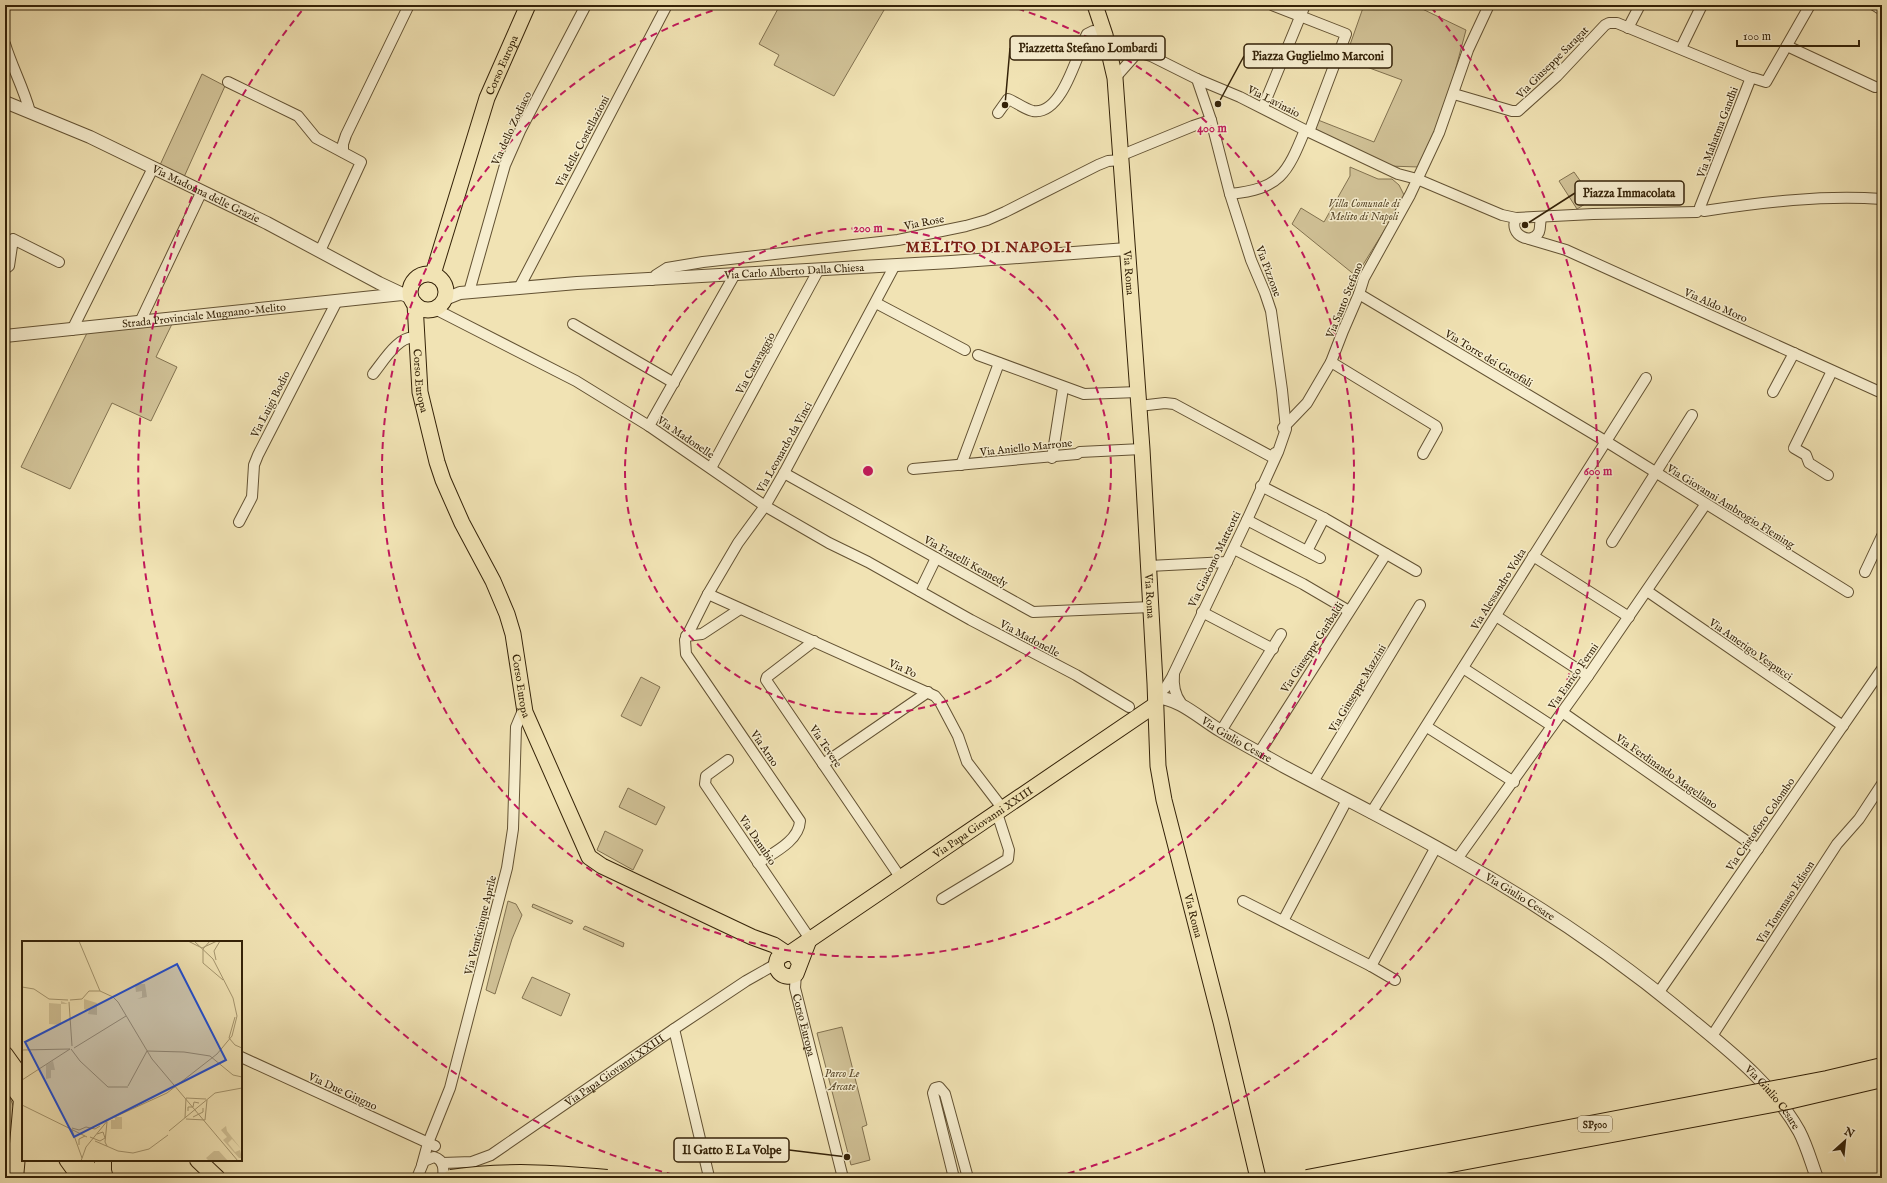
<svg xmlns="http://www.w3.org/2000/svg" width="1887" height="1183" font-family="'IM FELL English',serif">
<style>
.green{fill:#d1c297;stroke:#827250}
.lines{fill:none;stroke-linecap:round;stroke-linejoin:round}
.minor-casing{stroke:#635233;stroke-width:12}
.tertiary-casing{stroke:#635233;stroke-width:14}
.primary-casing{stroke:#342208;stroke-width:17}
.trunk-casing{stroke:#342208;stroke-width:18}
.minor{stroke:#f6edce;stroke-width:10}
.tertiary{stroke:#f6edce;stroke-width:12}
.primary{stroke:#f1e3b4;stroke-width:15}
.trunk{stroke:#f1e3b4;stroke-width:16}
.trunk-bridge-casing{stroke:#342208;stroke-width:18;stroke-linecap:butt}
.trunk-bridge{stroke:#f1e3b4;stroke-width:16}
.ring{fill:none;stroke:#c2185b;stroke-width:2;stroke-dasharray:7 5}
.labels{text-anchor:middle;stroke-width:3;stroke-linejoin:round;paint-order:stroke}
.shield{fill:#f6edce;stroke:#6e5f43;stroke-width:1}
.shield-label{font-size:10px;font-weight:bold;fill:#342208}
.street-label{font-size:11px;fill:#342208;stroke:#f6edce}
.park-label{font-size:11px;font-style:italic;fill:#5b4a2c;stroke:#f6edce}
.district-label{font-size:15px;font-weight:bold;letter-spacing:1px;fill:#7a1f14;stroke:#f6edce}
.inset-road{fill:none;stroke:#a5966f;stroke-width:1}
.view{fill:#1d4ed8;fill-opacity:0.15;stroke:#1d4ed8;stroke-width:2}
.inset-edge{fill:none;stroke:#342208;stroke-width:2}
.centre{fill:#c2185b;stroke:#f6edce;stroke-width:2}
.ring-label{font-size:12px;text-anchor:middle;font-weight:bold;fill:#c2185b;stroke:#f6edce;stroke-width:3;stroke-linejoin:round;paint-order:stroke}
.leader{fill:none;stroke:#342208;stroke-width:1.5}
.callout-dot{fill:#342208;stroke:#f6edce;stroke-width:1.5}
.callout{fill:#f6edce;stroke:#342208;stroke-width:1.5}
.callout-label{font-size:12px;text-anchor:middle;font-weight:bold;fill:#342208}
</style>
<rect width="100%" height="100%" fill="#f1e3b4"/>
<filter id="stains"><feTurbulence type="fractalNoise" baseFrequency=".005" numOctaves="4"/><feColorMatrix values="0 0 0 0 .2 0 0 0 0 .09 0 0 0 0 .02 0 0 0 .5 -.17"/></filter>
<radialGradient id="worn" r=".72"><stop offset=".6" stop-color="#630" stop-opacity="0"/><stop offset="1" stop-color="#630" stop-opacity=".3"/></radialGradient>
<!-- green -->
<g class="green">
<polygon points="780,5 887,5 834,96 774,65 779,55 759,44"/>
<polygon points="1364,5 1414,5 1466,30 1446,105 1419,167 1388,166 1312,131 1318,120 1374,142 1402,80 1345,59"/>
<polygon points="202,74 225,86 184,177 160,165"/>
<polygon points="1350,167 1378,179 1392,179 1399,185 1405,197 1356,276 1292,224 1301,208 1324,222 1350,176"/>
<polygon points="1574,172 1593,199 1577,209 1559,181"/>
<polygon points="172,324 156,357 177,367 151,421 112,403 70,489 21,467 87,333"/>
<polygon points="641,677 660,687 641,726 621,716"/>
<polygon points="628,788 665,807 656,825 619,807"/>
<polygon points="605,831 643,850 633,870 597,850"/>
<polygon points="508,901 516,904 522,915 512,939 495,994 486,990"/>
<polygon points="533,904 573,921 571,924 532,907"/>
<polygon points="585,926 624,943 623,947 583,929"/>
<polygon points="532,977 570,994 561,1016 522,998"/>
<polygon points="842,1027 867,1125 862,1127 870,1160 851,1165 817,1033"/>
<polygon points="10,1098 15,1110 11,1178 5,1178 5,1112"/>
</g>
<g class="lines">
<defs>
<g id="minor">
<polyline points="1272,5 1346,34 1309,132"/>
<polyline points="1874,5 1882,10"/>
<polyline points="1628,28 1640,5"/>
<polyline points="1106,39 1125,48 1151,56 1197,79 1240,97 1305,130 1398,174 1417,179 1502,215 1516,218 1593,214 1697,212"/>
<path d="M5 44C12 67 24 89 30 112"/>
<polyline points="1787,46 1875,87"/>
<polyline points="1681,48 1702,5"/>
<polyline points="1115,78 1138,52"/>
<polyline points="228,82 298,116 316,138 361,162 320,251"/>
<polyline points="1454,94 1512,111 1518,111 1557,76 1605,25 1609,23 1617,23 1751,78"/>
<polyline points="1263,107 1305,5"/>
<path d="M998 113 1008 99C1016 102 1024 109 1033 111 1062 116 1077 54 1087 34L1093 31 1105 35"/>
<polyline points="343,152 343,144 346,135 409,5"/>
<polyline points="1127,153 1193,126 1211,120"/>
<path d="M1230 194C1280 189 1287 174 1305 130"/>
<polyline points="1700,207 1750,80 1753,78 1766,82 1810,5"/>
<path d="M1704 211C1763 202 1822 195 1882 199"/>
<path d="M1516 218C1508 235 1532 246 1539 232 1541 227 1539 222 1542 217"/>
<polyline points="1529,239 1566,250 1882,393"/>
<polyline points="5,269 9,266 13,239 59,262"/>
<polyline points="652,280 656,275 667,268 703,262 898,240 966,226 987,220 1005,212 1098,165 1108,161 1121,160"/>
<polyline points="519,288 667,5"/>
<polyline points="469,292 505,165 520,131 586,5"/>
<polyline points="1359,294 1607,442 1848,592"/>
<polyline points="876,303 965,350"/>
<polyline points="435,309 576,381 649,426 765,506 829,543 868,562 971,620 1076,675 1129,707"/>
<polyline points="140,322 202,191"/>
<polyline points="573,324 674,383"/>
<polyline points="72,330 153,168"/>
<polyline points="978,355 1084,394 1138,392"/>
<polyline points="1331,362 1436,426 1437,429 1423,454"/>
<path d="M373 374C383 362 399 334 416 338"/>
<polyline points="1773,392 1794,353"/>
<polyline points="1139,406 1165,403 1174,404 1274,458 1275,453"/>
<polyline points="649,426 735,274"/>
<polyline points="1283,428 1307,403 1331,362 1343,331 1359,294 1364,278 1410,195 1439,133 1468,50 1489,5"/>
<polyline points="1052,458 1063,388"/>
<polyline points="961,465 999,363"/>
<polyline points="711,468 819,269"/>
<polyline points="913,469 1077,454 1080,452 1142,449"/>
<polyline points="784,473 1033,612 1151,607"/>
<polyline points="1828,475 1809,463 1806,455 1794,448 1832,371"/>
<polyline points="1261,486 1324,518 1416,571"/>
<polyline points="1247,520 1320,558"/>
<polyline points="239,522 252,497 254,465 258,455 337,301"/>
<polyline points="1612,542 1692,415"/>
<polyline points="1234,549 1303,584 1349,611"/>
<polyline points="1307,551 1324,518"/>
<polyline points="1533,556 1629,617"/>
<polyline points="1149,566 1227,562"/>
<polyline points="1865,572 1882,536"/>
<polyline points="920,591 936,558"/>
<polyline points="1647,591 1843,726"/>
<polyline points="708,594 935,696 940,702 958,736 967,762 1003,809"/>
<polyline points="1202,612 1273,649"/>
<polyline points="1496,616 1588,676"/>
<polyline points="686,636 702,634 740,609"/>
<polyline points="814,641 767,677 766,680 900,877"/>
<polyline points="1463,668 1552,726"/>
<path d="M1174 674C1173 685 1174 694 1181 703"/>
<polyline points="1155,697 1166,687 1172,677 1247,520 1278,452 1286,429 1282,390 1271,311 1265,293 1251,260 1230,194 1211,120 1197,79"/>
<polyline points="1562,712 1758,849"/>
<polyline points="1427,727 1514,782"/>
<polyline points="1221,731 1281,634"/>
<polyline points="1259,753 1386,554"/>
<polyline points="728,760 706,776 705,784 810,939"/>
<polyline points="823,764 928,692"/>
<polyline points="1313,782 1420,605"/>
<polyline points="1371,813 1646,378"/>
<polyline points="1457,859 1588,676 1705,505"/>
<path d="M758 863C773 853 799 841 800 821L686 654 685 640 708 594 738 543 765 506 784 473 895 265"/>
<polyline points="942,899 1008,859 1009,850 997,813"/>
<polyline points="1243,901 1371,966 1395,980"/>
<polyline points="1283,921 1347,800"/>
<polyline points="1371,966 1436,847"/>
<path id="s1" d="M796 974 795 988 843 1178"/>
<polyline points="1659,992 1882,669"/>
<polyline points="674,1029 709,1177"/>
<polyline points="1712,1036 1837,844 1859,819 1882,784"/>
<polyline points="241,1057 435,1146"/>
<path id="s2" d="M442 1163 472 1162 491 1155 674 1029 746 981 776 964"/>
<polyline points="422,1165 428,1143 450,1088 507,868 513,829 516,727 524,708"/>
<path d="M417 1178 424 1161 434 1157C444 1160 444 1169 443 1178"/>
<polyline points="954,1178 933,1093 935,1088 939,1087 945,1094 968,1178"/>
</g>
<g id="tertiary">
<path id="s3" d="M5 102 90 137 267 223 379 283 411 298"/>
<path id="s4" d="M445 299 460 293 577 283 951 262 1127 249"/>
<path id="s5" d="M5 336 402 294"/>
<path id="s6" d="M1155 697C1181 699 1199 718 1221 731 1241 743 1262 754 1283 766 1341 797 1400 826 1457 859 1540 905 1619 959 1692 1020 1732 1053 1773 1085 1799 1131 1807 1146 1811 1162 1817 1178"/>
</g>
<g id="primary">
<path id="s7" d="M1095 5 1105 35 1115 78 1142 449 1155 683 1158 766 1164 800 1221 1022 1258 1178"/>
<circle cx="428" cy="292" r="18"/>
<path id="s8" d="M433 274 487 98 528 5"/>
<path id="s9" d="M415 304 420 392 437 462 443 480 462 523 493 581 507 614 513 634 525 712 589 857 602 866 752 937 774 945 786 953"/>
<path id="s10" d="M790 953 1155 705"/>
<path d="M800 963 794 954 786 953 778 958C772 971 785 981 796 974L809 940"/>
<polyline points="5,1054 23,1079"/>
<polyline points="5,1077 23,1101"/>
<polyline points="67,1160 80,1178"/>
<polyline points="83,1160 97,1178"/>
</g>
<g id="trunk">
<polyline points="103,1160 103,1171 105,1178"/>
<polyline points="198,1160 217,1178"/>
<polyline points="15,1178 22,1099"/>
</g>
</defs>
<!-- minor casing -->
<use href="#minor" class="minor-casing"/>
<!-- tertiary casing -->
<use href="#tertiary" class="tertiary-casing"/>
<!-- primary casing -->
<use href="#primary" class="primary-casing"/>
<!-- trunk casing -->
<use href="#trunk" class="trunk-casing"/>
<!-- minor -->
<use href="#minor" class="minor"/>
<!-- tertiary -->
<use href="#tertiary" class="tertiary"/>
<!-- primary -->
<use href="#primary" class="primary"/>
<!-- trunk -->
<use href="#trunk" class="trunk"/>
<defs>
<g id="trunk-bridge">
<path d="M451 1178C503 1170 555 1173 607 1178"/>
<polyline points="1307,1178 1827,1079 1882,1066"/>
<polyline points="1376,1178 1788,1101 1882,1079"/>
</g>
</defs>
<!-- trunk-bridge casing -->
<use href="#trunk-bridge" class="trunk-bridge-casing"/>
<!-- trunk-bridge -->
<use href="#trunk-bridge" class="trunk-bridge"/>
</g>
<!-- distance rings -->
<g class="ring">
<circle cx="868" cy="471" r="243"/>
<path d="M1006 5A486 486 0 1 1 730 5"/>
<path d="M685 1178A730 730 0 0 1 305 7M1431 7A730 730 0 0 1 1051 1178"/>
</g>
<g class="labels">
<!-- shield labels -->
<rect class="shield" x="1578" y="1116" width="34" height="16" rx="3"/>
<g class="shield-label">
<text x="1595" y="1128">SP500</text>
</g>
<!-- street labels -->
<g class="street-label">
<text transform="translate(1552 62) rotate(-45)" y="4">Via Giuseppe Saragat</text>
<text dy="4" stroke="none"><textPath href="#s8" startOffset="220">Corso Europa</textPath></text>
<text transform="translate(1274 101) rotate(27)" y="4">Via Lavinaio</text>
<text transform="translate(511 128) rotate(-65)" y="4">Via dello Zodiaco</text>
<text transform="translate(1717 132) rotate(-69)" y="4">Via Mahatma Gandhi</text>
<text transform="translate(582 141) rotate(-62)" y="4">Via delle Costellazioni</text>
<text dy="4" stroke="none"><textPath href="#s3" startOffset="221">Via Madonna delle Grazie</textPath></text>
<text transform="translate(924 222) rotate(-11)" y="4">Via Rose</text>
<text dy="4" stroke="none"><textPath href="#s4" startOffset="351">Via Carlo Alberto Dalla Chiesa</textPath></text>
<text transform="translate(1269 271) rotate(69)" y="4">Via Pizzone</text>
<text dy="4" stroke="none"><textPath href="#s7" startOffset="271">Via Roma</textPath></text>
<text transform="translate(1344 300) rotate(-68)" y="4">Via Santo Stefano</text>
<text transform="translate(1716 305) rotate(24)" y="4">Via Aldo Moro</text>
<text dy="4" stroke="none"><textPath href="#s5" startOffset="200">Strada Provinciale Mugnano-Melito</textPath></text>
<text transform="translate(1489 358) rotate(31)" y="4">Via Torre dei Garofali</text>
<text transform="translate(755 363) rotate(-61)" y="4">Via Caravaggio</text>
<text dy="4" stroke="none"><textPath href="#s9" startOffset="77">Corso Europa</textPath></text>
<text transform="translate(270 404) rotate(-63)" y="4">Via Luigi Bodio</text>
<text transform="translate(686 437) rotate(34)" y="4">Via Madonelle</text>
<text transform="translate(784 447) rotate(-61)" y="4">Via Leonardo da Vinci</text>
<text transform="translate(1026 447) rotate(-6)" y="4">Via Aniello Marrone</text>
<text transform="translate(1731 506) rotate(32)" y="4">Via Giovanni Ambrogio Fleming</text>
<text transform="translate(1214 559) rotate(-64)" y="4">Via Giacomo Matteotti</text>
<text transform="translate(966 561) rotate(29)" y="4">Via Fratelli Kennedy</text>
<text transform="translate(1498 589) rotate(-58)" y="4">Via Alessandro Volta</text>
<text dy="4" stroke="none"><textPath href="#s7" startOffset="595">Via Roma</textPath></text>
<text transform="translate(1030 638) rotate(28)" y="4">Via Madonelle</text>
<text transform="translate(1312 647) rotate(-57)" y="4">Via Giuseppe Garibaldi</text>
<text transform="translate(1751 649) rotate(35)" y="4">Via Amerigo Vespucci</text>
<text transform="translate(903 668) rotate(24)" y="4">Via Po</text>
<text transform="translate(1573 676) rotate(-55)" y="4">Via Enrico Fermi</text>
<text dy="4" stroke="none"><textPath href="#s9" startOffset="401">Corso Europa</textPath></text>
<text transform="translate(1357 688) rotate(-59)" y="4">Via Giuseppe Mazzini</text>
<text dy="4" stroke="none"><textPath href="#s6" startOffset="93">Via Giulio Cesare</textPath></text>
<text transform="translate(826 746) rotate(56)" y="4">Via Tevere</text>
<text transform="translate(765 748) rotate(56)" y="4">Via Arno</text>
<text transform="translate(1667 771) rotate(35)" y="4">Via Ferdinando Magellano</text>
<text dy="4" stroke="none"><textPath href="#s10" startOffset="233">Via Papa Giovanni XXIII</textPath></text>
<text transform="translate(1760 824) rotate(-55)" y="4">Via Cristoforo Colombo</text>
<text transform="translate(758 840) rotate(56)" y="4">Via Danubio</text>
<text dy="4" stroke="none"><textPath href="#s6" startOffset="417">Via Giulio Cesare</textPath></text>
<text transform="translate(1785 902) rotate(-57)" y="4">Via Tommaso Edison</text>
<text dy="4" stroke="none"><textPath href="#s7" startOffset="919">Via Roma</textPath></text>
<text transform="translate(480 925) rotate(-76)" y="4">Via Venticinque Aprile</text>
<text dy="4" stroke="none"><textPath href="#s1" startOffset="52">Corso Europa</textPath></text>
<text dy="4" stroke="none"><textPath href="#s2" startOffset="200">Via Papa Giovanni XXIII</textPath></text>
<text transform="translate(343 1091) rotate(25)" y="4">Via Due Giugno</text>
<text dy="4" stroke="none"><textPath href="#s6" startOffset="741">Via Giulio Cesare</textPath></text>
</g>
<!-- park labels -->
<g class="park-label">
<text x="1364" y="207">Villa Comunale di<tspan x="1364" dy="13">Melito di Napoli</tspan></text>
<text x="842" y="1077">Parco Le<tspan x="842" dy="13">Arcate</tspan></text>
</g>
<!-- district labels -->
<g class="district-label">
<text x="989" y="252">MELITO DI NAPOLI</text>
</g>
</g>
<!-- overview -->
<g transform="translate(22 941)">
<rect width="220" height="220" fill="#f1e3b4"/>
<path d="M123 43 125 56 115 58 120 56V50L114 51 113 43ZM62 58 75 62V74L66 73 68 66 66 70 62 68ZM39 60 46 63H39V84L27 83V62L39 63ZM31 120 33 129H29V137L24 138V124ZM93 176H100V188H89V179H93ZM204 185 205 190 220 209 210 198 206 202 213 211 218 209 220 217H217L201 199 205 196 199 189ZM192 210H197L206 220H187L184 217Z" fill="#d1c297"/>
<path class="inset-road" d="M57 0 78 50 91 56 96 61 130 118 216 220M166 0 180 7 195 0M188 0 181 8V22L201 39M194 19 192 10 198 0M0 46 12 48 27 58 46 59M48 59 60 58 67 50H78M47 61 50 105M213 76 207 97 213 104 220 107M52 107 104 75M49 108 58 120 86 146H106M0 109 48 108M125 110 162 111 188 115 211 134 220 136M0 139 48 108M106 145 125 110M0 164 65 196M166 170V166H171L172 161 177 162M171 176 181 171V167M163 177 164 157 184 158M164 178 183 179 185 159M50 187 57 189 64 186 73 188 78 185M50 189 60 217M147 190 193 152 220 147M68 196 78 200 83 197 81 191 75 193M73 200 96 210 111 212 127 208 146 194M57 204V198L63 195M85 205 83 201 85 181M59 220 64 206 86 179 145 152 195 113 210 95 215 75 211 57 191 18 172 0"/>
<path class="view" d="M155 23 204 119 52 196 3 101Z"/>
<rect width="220" height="220" class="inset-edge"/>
</g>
<circle cx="868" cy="471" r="6" class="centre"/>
<g class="ring-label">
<text x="1212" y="132">400 m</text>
<text x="868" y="232">200 m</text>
<text x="1598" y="475">600 m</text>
</g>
<!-- callouts -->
<path class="leader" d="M1005 105L1010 48M1218 104L1244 56M1525 225L1575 193M847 1157L789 1150"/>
<g class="callout-dot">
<circle cx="1005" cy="105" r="4"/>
<circle cx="1218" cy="104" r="4"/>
<circle cx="1525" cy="225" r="4"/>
<circle cx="847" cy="1157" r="4"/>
</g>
<g class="callout">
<rect x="1010" y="36" width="155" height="24" rx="4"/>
<rect x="1244" y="44" width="148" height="24" rx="4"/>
<rect x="1575" y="181" width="109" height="24" rx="4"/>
<rect x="674" y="1138" width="115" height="24" rx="4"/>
</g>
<g class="callout-label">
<text x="1088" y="52">Piazzetta Stefano Lombardi</text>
<text x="1318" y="60">Piazza Guglielmo Marconi</text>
<text x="1629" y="197">Piazza Immacolata</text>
<text x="732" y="1154">Il Gatto E La Volpe</text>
</g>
<!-- margin -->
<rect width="1887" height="1183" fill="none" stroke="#f1e3b4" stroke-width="20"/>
<rect x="6" y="6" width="1875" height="1171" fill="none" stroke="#342208" stroke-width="2"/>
<rect x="10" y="10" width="1867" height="1163" fill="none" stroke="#342208"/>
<!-- north arrow -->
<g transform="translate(1845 1141) rotate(27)" stroke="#f6edce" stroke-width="3" paint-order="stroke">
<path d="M0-3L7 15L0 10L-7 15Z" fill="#342208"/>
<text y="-6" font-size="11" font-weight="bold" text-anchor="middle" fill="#342208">N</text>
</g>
<!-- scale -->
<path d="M1737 40v6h122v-6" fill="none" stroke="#342208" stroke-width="2"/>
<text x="1743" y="40" font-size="12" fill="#342208" stroke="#f6edce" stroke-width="3" paint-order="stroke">100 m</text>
<rect width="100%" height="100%" filter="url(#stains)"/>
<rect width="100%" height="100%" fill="url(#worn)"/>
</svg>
